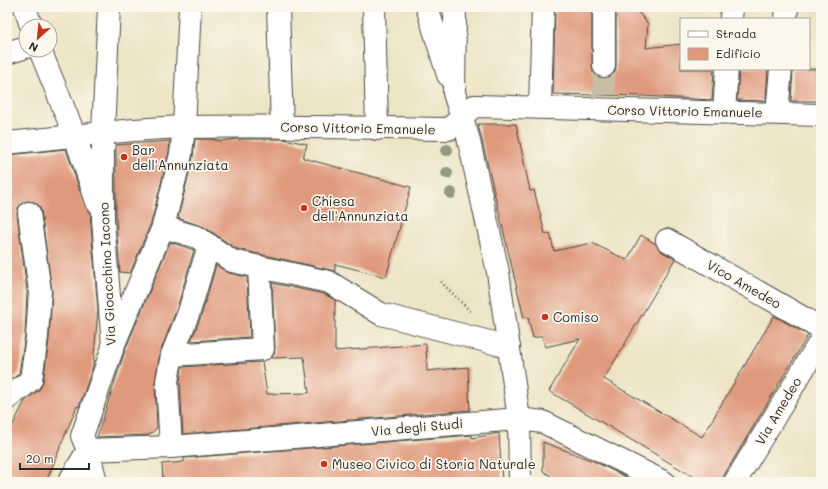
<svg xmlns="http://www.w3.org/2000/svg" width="828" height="489" font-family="Mali,sans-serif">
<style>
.building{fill:#df997c}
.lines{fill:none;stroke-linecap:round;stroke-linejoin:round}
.minor-tunnel{stroke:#c6bfa6;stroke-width:22;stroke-dasharray:22 11;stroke-linecap:butt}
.minor-casing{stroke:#484742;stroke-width:24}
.path{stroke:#484742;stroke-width:2.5;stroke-dasharray:1 3;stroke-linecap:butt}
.minor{stroke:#fff;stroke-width:22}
.tree{fill:#939a81}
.poi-dot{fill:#c8321e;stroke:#fbf7ec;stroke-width:1.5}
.labels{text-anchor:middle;stroke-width:3.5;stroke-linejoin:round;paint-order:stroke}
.street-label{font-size:13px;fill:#2b2b2b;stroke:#fbf7ec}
.poi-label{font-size:13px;fill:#2b2b2b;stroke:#fbf7ec;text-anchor:start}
</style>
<rect width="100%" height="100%" fill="#fbf7ec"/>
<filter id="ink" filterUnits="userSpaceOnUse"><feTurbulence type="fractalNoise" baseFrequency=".025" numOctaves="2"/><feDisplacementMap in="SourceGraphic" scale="8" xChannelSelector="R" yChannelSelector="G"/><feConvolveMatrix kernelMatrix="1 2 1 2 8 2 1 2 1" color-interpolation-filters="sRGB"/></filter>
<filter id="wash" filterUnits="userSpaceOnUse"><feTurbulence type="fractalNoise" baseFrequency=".012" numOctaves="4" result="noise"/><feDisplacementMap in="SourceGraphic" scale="16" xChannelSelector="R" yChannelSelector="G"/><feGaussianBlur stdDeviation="0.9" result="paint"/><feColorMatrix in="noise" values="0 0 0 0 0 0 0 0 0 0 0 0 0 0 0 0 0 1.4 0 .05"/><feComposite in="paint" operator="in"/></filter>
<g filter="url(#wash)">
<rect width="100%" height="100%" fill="#ede4c5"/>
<g id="blocks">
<!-- building -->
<g class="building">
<polygon points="555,7 592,7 592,66 593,73 598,77 604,78 611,77 615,72 616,66 616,7 634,7 648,24 646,48 681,44 681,69 714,69 712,100 643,96 553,94"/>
<polygon points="739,69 768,69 766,101 737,100"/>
<polygon points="793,69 821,69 821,101 791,101"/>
<polygon points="478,124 516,124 530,191 534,190 545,234 550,233 554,251 592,243 627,260 641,235 656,244 661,251 675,259 604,379 702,437 774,316 808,335 720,482 702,482 549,391 580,339 545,347 542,336 533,338 528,317 524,318"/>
<polygon points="195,139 211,139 220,141 238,139 284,139 307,144 303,158 411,187 386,277 335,264 335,271 237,249 204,227 178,218 193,157"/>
<polygon points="170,141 169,152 151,223 130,273 120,272 116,220 116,145"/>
<polygon points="66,149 85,206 90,213 98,310 93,366 79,407 77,406 46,482 14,482 7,478 7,436 25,401 39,390 43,382 49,339 52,292 41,211 39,206 34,202 27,201 22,203 18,208 17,214 27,291 25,336 19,373 14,378 7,377 7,155"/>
<polygon points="170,242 194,250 177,308 160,353 155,382 157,428 149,435 97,437 125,350"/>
<polygon points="216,265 229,273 247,277 250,337 191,341 201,316"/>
<polygon points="272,283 324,294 335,300 335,351 426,344 427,371 468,367 470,410 183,434 180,382 182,367 262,362 267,394 309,393 304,357 271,358 274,354 275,348"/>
<polygon points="499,433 502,482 163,482 162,464 184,462 184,458 472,435 472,438"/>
<polygon points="543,442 593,461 636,482 560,482 543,471"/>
</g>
</g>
</g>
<g filter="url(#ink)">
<use href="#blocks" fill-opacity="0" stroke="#484742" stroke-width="1"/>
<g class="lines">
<!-- minor-tunnel -->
<polyline class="minor-tunnel" points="604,95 604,66"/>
<defs>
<g id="minor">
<polyline points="25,7 31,26"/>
<polyline points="109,7 103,132 103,220 113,347 82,436 88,450 171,447 519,419 543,422 664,482"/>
<polyline points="278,7 282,127"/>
<polyline points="374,7 377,129"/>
<polyline points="427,7 448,75"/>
<polyline points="454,7 455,17 454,93 468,137 498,272 519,419 520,482"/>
<polyline points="731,19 732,7"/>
<polyline points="786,19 787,7"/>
<polyline points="40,50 75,136 97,202"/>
<polyline points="7,53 26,47"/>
<polyline points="604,66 604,7"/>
<polyline points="540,107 543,7"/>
<polyline points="724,112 727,69"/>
<polyline points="777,113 781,69"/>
<path d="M7 143C66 137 125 129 185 127 273 125 361 128 449 129L474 106 821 115"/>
<polyline points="163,227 197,237 232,261 329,282 381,314 509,347"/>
<polyline points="667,240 821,328"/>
<polyline points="114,344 163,227 181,154 184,127 190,7"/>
<polyline points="172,355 263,349 259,267"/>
<polyline points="8,398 31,380 37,337 40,291 29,213"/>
<polyline points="171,447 167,381 172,355 189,312 209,245"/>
<polyline points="88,450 96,482"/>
<polyline points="69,482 88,450"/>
<polyline points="735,482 821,340"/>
</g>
</defs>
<!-- minor casing -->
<use href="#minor" class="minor-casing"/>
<!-- path -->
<polyline class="path" points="441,282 472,313"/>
<!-- minor -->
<use href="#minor" class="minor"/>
</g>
<!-- trees -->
<g class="tree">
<circle cx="447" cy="150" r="6"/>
<circle cx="447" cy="173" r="6"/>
<circle cx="451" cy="193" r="6"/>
</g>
</g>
<!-- markers -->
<g class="poi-dot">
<circle cx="124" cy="157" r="4"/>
<circle cx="304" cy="208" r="4"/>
<circle cx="545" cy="317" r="4"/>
<circle cx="324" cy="464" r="4"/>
</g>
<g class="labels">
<!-- street labels -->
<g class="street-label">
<text transform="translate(685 111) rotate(1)" y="5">Corso Vittorio Emanuele</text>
<text transform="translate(358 128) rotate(1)" y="5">Corso Vittorio Emanuele</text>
<text transform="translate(107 274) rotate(-93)" y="5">Via Gioacchino Iacono</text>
<text transform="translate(744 284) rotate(30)" y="5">Vico Amedeo</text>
<text transform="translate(778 411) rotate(-59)" y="5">Via Amedeo</text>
<text transform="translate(417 427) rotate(-5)" y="5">Via degli Studi</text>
</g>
<!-- poi labels -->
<g class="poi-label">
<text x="132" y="155">Bar<tspan x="132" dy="15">dell'Annunziata</tspan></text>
<text x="312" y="206">Chiesa<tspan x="312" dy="15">dell'Annunziata</tspan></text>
<text x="553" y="322">Comiso</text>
<text x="332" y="469">Museo Civico di Storia Naturale</text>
</g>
</g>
<!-- margin -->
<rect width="828" height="489" fill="none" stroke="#fbf7ec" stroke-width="24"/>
<!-- legend -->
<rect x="680" y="18" width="130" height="52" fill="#fbf7ec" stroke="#a8a59f"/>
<rect x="688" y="31" width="20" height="6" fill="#ffffff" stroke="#a8a59f"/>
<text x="716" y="38" font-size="12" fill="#2b2b2b">Strada</text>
<rect x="688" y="48" width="20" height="12" fill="#df997c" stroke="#a8a59f"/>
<text x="716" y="58" font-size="12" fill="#2b2b2b">Edificio</text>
<!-- north arrow -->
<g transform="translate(38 38) rotate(207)"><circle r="19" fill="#fbf7ec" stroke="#a8a59f"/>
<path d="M0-3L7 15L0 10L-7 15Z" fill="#c8321e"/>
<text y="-6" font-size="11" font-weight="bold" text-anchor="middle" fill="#2b2b2b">N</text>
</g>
<!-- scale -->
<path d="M20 463v6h69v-6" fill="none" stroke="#2b2b2b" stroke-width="2"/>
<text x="26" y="463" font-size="12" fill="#2b2b2b" stroke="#fbf7ec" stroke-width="3" paint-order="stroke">20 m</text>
</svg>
